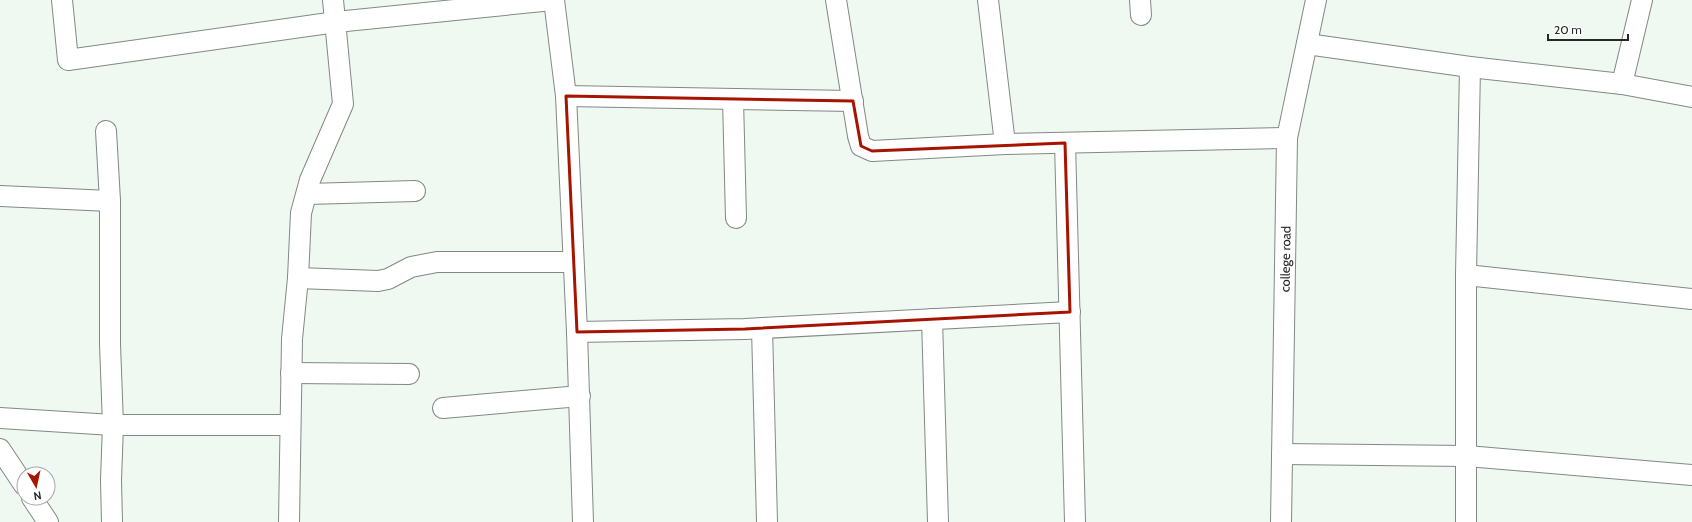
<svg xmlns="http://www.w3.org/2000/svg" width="1692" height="522" font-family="Cabin,sans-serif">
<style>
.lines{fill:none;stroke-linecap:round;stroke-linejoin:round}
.street-casing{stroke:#818983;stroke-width:22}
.street{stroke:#fff;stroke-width:20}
.marked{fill:none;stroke:#a61400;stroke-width:3;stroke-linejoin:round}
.labels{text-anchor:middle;stroke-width:3;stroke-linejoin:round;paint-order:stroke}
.street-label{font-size:13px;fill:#252826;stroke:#fff}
</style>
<rect width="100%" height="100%" fill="#eff8f1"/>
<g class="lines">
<defs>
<g id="street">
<polyline points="62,0 68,60 336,22 553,0"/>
<polyline points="554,0 566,96 577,332 583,522"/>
<polyline points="836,0 858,136 861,146 872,151 1005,144 1287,138"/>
<polyline points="988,0 1005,144"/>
<polyline points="1140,0 1141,15"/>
<polyline points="1307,44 1470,67 1622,84 1692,97"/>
<polyline points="1622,84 1642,0"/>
<polyline points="566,96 853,101"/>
<polyline points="733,99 736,218"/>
<polyline points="106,131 110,201 110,344 113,425 111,480 112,522"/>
<polyline points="1065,143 1075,522"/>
<polyline points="307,194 415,191"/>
<polyline points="0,196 110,201"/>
<polyline points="1466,275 1692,299"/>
<polyline points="298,278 378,281 388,279 411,267 437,262 573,262"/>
<polyline points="932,319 938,522"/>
<polyline points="762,328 767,522"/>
<polyline points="577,332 745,329 1070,312"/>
<polyline points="291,373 409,374"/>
<polyline points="443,408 580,396"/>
<polyline points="0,418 113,425 290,425"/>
<polyline points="0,449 24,485"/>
<polyline points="1282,454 1467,456 1692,475"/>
<polyline points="32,498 48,522"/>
<polyline points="289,522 292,339 298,278 301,213 310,180 343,104 333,0"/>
<path id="s1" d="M1281 522 1287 138 1316 0"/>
<polyline points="1466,522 1466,275 1470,67"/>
</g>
</defs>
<!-- street casing -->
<use href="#street" class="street-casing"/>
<!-- street -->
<use href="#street" class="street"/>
</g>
<!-- marked area -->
<path class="marked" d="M566 96 853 101 861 146 872 151 1065 143 1070 312 745 329 577 332Z"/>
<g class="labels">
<!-- street labels -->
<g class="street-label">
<text dy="5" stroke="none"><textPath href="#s1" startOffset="263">college road</textPath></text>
</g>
</g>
<!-- north arrow -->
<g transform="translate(36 486) rotate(171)"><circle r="19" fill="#ffffff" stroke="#a8a9a8"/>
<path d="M0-3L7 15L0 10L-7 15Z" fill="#a61400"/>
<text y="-6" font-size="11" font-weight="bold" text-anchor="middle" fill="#252826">N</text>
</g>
<!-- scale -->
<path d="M1548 34v6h80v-6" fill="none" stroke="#252826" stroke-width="2"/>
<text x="1554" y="34" font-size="12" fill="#252826" stroke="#ffffff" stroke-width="3" paint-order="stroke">20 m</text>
</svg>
